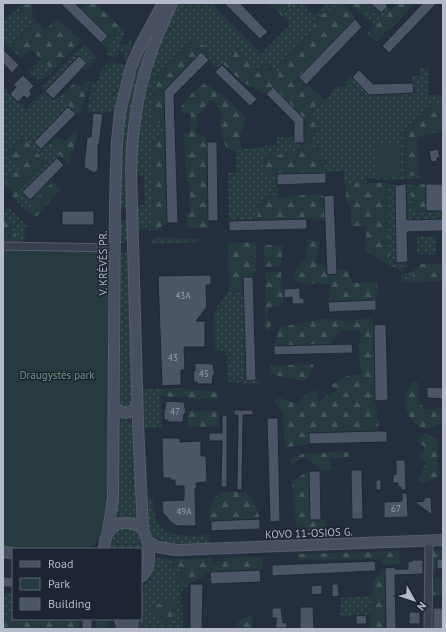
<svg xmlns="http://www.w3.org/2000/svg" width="446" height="632" font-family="'PT Sans',sans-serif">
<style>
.grass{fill:url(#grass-dots);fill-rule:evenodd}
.forest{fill:url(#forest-firs)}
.green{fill:#273a3e}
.building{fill:#4b5566;stroke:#202734}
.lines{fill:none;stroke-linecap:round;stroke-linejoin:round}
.minor-casing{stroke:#575e6b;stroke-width:9}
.secondary-casing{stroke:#575e6b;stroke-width:12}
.minor{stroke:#39404d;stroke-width:7}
.secondary{stroke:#474f60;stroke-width:10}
.labels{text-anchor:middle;stroke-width:3;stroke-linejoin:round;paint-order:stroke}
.number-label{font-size:9px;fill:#9aa2b0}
.street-label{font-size:11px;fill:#b5bbc8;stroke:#1e2532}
.park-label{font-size:11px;fill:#6d987a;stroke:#1e2532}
</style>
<defs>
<pattern id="grass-dots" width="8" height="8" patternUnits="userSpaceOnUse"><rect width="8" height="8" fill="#273a3e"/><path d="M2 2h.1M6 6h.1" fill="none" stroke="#445558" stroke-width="1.8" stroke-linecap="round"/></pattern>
<pattern id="forest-firs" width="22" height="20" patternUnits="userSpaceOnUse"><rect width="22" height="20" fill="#273a3e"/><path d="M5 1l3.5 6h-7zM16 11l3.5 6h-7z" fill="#445558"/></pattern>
</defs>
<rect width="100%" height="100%" fill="#252e3d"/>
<!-- grass -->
<g class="grass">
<path d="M176 3H211L261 54 290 25 282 16 292 3H302L304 5 307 3V7L316 15 328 3 343 4C334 11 321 12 314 21V28L310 33 293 47 284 59 278 77 267 64 262 65 259 73 236 50 223 64 216 68 209 60 206 47 157 77 148 125 165 122V138L154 139 152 230 139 229 135 226V205H145L144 176H135C135 133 141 88 156 48 162 33 169 18 176 3Z"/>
<polygon points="21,5 20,13 28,17 32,10 34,12 31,16 36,21 8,46 3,41 3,21"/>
<polygon points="388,6 392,9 382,20 373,27 372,23 361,13 372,12 375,8 381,13"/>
<polygon points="120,27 125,32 120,43 127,46 132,37 133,39 129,52 128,60 125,61 123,61 125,53 119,51 116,58 105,54"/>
<path d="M152 35H153L148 53 128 207 124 210 122 209 119 206C121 154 118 78 152 35Z"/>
<polygon points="84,44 97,58 85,70 83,68 87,63 79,56 45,91 41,87"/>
<path d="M41 59 53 71C42 81 40 83 29 72Z"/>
<path d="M108 63C115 62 122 62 126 69L118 111C106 112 98 116 87 110L92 82 97 83 101 71Z"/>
<path d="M429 67V95H443V103L435 104 417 122 407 126 404 145 405 176 419 175 422 178 384 180 366 178V183L359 180 346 184 344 182V170L326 173 321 158 310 148 318 124 312 110 325 100 336 87H342L351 77 369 95 413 93 412 75H419V69H411ZM400 145 401 176 375 178Z"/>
<polygon points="3,87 26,109 43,91 52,100 61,97 68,104 68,107 34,142 41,149 47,143 60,155 22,192 30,200 52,178 53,182 25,210 16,200 21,195 18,191 45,162 22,137 23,168 3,181"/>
<polygon points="277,137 294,138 304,143 293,154 263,155 270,175 277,174 278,198 269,196 259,206 257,220 229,221 228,173 236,173 236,150 277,145"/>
<polygon points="387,183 395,185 396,262 408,262 407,267 400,272 400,270 389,265"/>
<polygon points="406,184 411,185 412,212 443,211 443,219 407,223"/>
<polygon points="8,207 27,226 23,243 3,243 3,238 14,239 16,233 10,231 11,219 3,214"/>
<path d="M122 219 127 220 129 240 124 243H121C117 238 118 226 120 220Z"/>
<rect x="417" y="237" width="19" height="17"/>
<polygon points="154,238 198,239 199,240 198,242 152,244 151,241"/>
<polygon points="124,252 129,254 134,405 127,412 119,406 120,394 117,387 119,256 121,253"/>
<polygon points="412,272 414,282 402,282 401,275"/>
<polygon points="229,290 243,291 246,380 260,380 259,384 229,382 228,381 226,351 215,351 214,312"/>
<polygon points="143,389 159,389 161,396 162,428 141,428 141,390"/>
<polygon points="121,419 126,419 131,421 132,434 135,439 139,521 126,517 113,521 117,421"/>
<path d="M146 462 147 498 153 499C153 504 153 510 155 515 161 539 189 536 209 535V543L160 544C157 542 153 540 151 537 144 524 145 479 145 463Z"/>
<path d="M124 526C128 527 133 528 137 530 147 537 145 560 141 570V549H109C110 535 112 532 124 526Z"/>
<polygon points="157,558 175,559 172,566 181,566 186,569 178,582 190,584 181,591 183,629 133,629 135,619 141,619 141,599 151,565"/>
<polygon points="3,594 13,594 10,618 3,625"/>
<polygon points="372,596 370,615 340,616 341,598"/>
</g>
<!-- forest -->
<g class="forest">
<polygon points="86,3 95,3 120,27 107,49 101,43 108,35 81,9"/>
<polygon points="270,3 292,3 282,16 270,4"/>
<polygon points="350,3 370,3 375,8 372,12 361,13"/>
<polygon points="397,3 415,3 392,28 386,31 377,42 367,33 388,14"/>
<polygon points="32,4 32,10 28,17 24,17 20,13 21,5"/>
<path d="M343 4 352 13 355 19 299 77 325 100 312 110 318 124 310 147 322 148 321 158 326 173 270 175 261 164 263 155 293 154 304 143 299 113 273 87 266 94 242 82 223 64 236 50 259 73 264 63 278 77 281 61C286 58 289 51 293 47 302 38 314 35 314 21 321 12 334 11 343 4Z"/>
<polygon points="56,20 60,21 82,41 53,71 31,49 21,58 8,46 36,21 45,30"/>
<polygon points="195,40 206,47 209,60 201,52 164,91 165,122 148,125 157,77"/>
<polygon points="88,80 90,82 80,115 76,114 60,97 75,82 81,87"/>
<polygon points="205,83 231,102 246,118 239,139 242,149 232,151 226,148 220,127 221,112 211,100 197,116 196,134 203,135 207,142 209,228 191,228 186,226 186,212 190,213 190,181 186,181 184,133 190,132 191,114 184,114 181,107 192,93"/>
<polygon points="443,103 443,131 421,136 417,139 419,175 405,176 404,145 402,141 407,126 417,122 435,104"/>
<polygon points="74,131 78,132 69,164 49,145 57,137 65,141"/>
<polygon points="23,136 45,162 18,190 21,195 16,200 12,197 12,190 3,181 22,168 7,153"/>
<polygon points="165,138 167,223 157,230 152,230 154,139"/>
<polygon points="359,180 366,183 387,183 389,265 365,251 366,226 351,226 351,206 346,200 346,184"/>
<polygon points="53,182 61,189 37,216 33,216 25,210"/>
<polygon points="426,184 426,211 412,212 411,185"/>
<polygon points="314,194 324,196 325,220 307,219 257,220 259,206 269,196 278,198"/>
<polygon points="3,214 11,219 13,222 10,231 16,233 15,239 3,238"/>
<polygon points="307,239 320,242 316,262 326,267 327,275 337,274 337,269 348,271 352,283 377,282 378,289 376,300 328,302 331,284 300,283 300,281 295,281 294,272 306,258"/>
<polygon points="256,242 256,271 253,277 243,277 243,291 229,290 228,243"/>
<polygon points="266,245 283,245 281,267 265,267 264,246"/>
<polygon points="421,264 443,264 443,281 414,282 412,272"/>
<path d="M265 272H281L282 289H284L283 305 268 308 267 318C271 322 272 324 269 330H265Z"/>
<path d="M329 318C343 323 358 320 372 318L374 325 375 401 379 424 375 431 309 433V444L286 447 284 438 283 413 274 400 280 398 298 404 306 394 316 390 319 402 327 395 338 390 330 386 347 376 362 374C360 366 359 356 359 347 360 340 362 338 360 331L342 330 330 344 274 346 280 327Z"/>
<polygon points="313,364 314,369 312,369 308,378 304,381 270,374 271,366"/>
<path d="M412 382H418V399L424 409 443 408V423C439 424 435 427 431 428 416 432 404 413 405 399 405 394 409 386 412 382Z"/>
<polygon points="185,388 186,389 218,392 218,400 161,396 159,389"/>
<polygon points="187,411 218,411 219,427 188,427"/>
<polygon points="424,433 427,434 438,440 437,478 421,483 418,480 426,463 419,458 420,454 425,449 424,446 418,443 418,439"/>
<polygon points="347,452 350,454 348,457 329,459 332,470 323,471 305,456 292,464 290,458 306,453"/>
<path d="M309 471 310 520H325V530H321L320 533C312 533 304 528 296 526L292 481Z"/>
<path d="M222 492C248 491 252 492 260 519L209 521C209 509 210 498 222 492Z"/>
<polygon points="443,549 443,559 437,559 437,569 433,572 432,550"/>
<polygon points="399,551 400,564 384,565 381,559 298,560 298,554"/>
<polygon points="238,557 262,557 263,569 260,570 210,572 190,584 178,582 178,575 179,571 185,569 181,566 174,569 172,566 175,559 208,558 211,558 213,562 225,561 224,559"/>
<polygon points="385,568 386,629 370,629 371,599 374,579"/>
<rect x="433" y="578" width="10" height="17"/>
<path d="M172 597C178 605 173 617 168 625L163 623 152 607Z"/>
<polygon points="13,602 13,619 79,619 79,629 3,629 3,625 10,618"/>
<polygon points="251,615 253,629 234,629 240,620"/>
<rect x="96" y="619" width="11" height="10"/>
</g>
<!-- green -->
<g class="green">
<polygon points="400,145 401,177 375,178 374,146"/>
<path d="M3 249 105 251 111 255 110 491C107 511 108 539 87 549H25L3 547Z"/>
</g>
<!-- building -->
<g class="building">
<polygon points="60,3 75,3 108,36 101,43"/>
<polygon points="224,3 240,3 268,32 260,39"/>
<polygon points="370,3 385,3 388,6 381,13"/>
<polygon points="423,3 437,3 389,53 382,46"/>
<polygon points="355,19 362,27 306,85 299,77"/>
<polygon points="3,49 19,65 12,73 3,63"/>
<polygon points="201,52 209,60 174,95 178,223 167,223 164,91"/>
<polygon points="79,56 87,63 53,99 45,91"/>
<polygon points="222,65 257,99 250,106 215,72"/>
<polygon points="359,70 373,84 413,83 414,93 369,95 352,77"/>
<polygon points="23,75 34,86 30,90 30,92 32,94 27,99 24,96 18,102 10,94 16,87 13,85"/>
<polygon points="273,87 304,119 304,143 294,143 294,122 266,94"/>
<polygon points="68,107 76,114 41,149 34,142"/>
<polygon points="93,113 103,114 99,145 98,144 98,169 97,171 94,173 84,167 87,137 91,137"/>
<polygon points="207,142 217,142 218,221 208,221"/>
<polygon points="438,149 440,157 437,158 437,161 431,162 429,151"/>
<polygon points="57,158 64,165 30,200 22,192"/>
<polygon points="326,173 326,183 277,185 277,174"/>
<polygon points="406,184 407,220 443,219 443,231 407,232 408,262 396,263 395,185"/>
<rect x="426" y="184" width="17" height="27"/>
<polygon points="334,195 337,274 327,275 324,196"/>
<rect x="62" y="211" width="32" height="14"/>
<polygon points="307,219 307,229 229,231 229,221"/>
<polygon points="211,275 211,285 206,285 207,307 196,321 205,321 205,347 184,347 185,370 181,370 181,385 162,386 158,276"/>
<polygon points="243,277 253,277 256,380 246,381"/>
<polygon points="300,288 300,298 304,298 304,304 292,304 292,297 284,298 284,289"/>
<polygon points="376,300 376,310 329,312 328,302"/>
<polygon points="386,324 388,400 375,401 374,325"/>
<polygon points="352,344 353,353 274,355 274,346"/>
<polygon points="195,363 213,364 215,375 213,375 212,384 197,384 197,382 194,382 193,371 195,371"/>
<polygon points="427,387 443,388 443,399 427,398"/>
<polygon points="166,401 184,402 186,413 184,414 183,422 168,422 168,420 164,420 164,409 165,409"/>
<polygon points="234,410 253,410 253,415 243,415 242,490 237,490 238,415 234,415"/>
<polygon points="222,415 227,415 227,487 221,487 222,441 209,441 209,433 222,433"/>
<polygon points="267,418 278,418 280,521 270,522"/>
<polygon points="375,431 387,431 387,442 309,444 309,433"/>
<polygon points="162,438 180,438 180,442 201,441 201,456 206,456 207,482 196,483 197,488 195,488 196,526 177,526 172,523 163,513 162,501 184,500 184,486 175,486 175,480 170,480 170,478 163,478"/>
<polygon points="396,460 405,460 406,490 401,490 401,487 398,487 398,483 393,483 393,475 396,474"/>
<polygon points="351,470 362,470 363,519 352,519"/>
<polygon points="309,471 320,471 321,520 310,520"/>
<rect x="376" y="480" width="5" height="10"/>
<polygon points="402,493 407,493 408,517 384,518 384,502 402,501"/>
<polygon points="431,497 432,515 415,502 424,501 424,498"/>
<polygon points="260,519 260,529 211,531 211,521"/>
<rect x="437" y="559" width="6" height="10"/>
<polygon points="412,560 423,560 423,574 395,575 396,629 386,629 385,568 395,567 395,569 408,569 408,562 412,561"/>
<polygon points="375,561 376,571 272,576 272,565"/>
<polygon points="260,570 261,582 211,584 210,572"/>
<rect x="3" y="577" width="10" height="10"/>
<polygon points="190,584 203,584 202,629 190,629"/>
<polygon points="332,584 338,584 339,596 332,597"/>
<polygon points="322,585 322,594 312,595 311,586"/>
<polygon points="300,607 313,607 314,629 300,629"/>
<polygon points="272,608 281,608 283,623 287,622 287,628 276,628 276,618 272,618"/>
<rect x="433" y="608" width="10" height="21"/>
<rect x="409" y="612" width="11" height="12"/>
<polygon points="366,615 367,624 356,624 356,616"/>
<rect x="82" y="619" width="10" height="10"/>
</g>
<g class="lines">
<defs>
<g id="minor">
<polyline points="3,246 115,248"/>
<polyline points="428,629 429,541"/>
</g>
<g id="secondary">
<path d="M114 406C123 415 129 416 137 405"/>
<path d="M143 529 138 424 131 171C132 134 136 98 148 62 154 42 163 23 172 3"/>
<polyline points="108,531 113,499 115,201 117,141 120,112 131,67 139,48 163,3"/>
<polyline points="148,542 158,547 176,550 443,540"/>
<path d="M104 549C105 524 123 516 143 529 149 543 154 566 141 577"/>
<polyline points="3,552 13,553"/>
<polyline points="120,619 123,629"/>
<polyline points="130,629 133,619"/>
</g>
</defs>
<!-- minor casing -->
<use href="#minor" class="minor-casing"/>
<!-- secondary casing -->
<use href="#secondary" class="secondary-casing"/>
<!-- minor -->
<use href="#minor" class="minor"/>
<!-- secondary -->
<use href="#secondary" class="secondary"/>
</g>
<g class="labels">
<!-- number labels -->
<g class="number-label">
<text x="183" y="299">43A</text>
<text x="173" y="361">43</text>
<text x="204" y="377">45</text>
<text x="175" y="415">47</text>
<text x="396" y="512">67</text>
<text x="184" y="515">49A</text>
</g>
<!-- street labels -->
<g class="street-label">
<text transform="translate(103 263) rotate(-90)" y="4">V. KRĖVĖS PR.</text>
<text transform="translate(309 533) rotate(-2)" y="4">KOVO 11-OSIOS G.</text>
</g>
<!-- park labels -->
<g class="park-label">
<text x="57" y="379">Draugystės park</text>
</g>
</g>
<!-- border -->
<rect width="446" height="632" fill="none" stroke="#b5bbc8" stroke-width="8"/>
<!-- legend -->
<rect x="12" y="548" width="130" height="72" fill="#1e2532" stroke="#5a616e"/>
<rect x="20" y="561" width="20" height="6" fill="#474f60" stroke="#5a616e"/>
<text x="48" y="568" font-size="12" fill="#b5bbc8">Road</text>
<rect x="20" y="578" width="20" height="12" fill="#273a3e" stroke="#5a616e"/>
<text x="48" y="588" font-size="12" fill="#b5bbc8">Park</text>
<rect x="20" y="598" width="20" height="12" fill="#4b5566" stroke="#5a616e"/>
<text x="48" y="608" font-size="12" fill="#b5bbc8">Building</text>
<!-- north arrow -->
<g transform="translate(414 600) rotate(129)" stroke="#1e2532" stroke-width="3" paint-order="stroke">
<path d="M0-3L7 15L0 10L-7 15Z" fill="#b5bbc8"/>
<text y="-6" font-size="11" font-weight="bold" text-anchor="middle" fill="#b5bbc8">N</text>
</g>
</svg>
